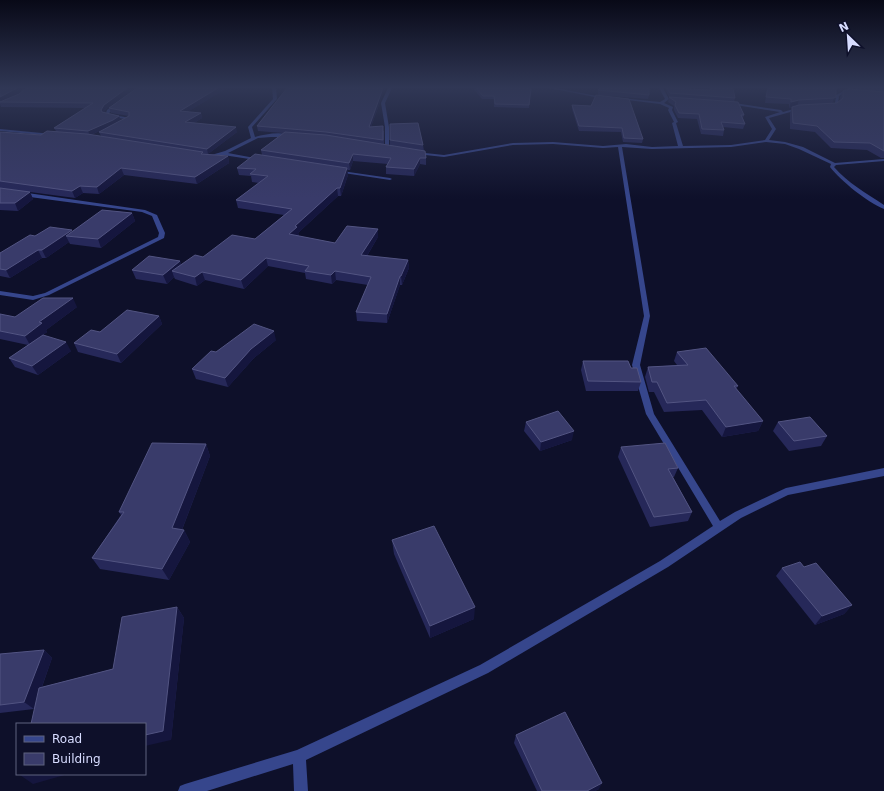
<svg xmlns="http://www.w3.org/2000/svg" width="884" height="791" font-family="'DejaVu Sans',sans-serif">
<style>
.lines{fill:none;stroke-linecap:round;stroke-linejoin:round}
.minor{fill:#36468c;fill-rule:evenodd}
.wall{fill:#262859;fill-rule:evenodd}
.shaded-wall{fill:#15163e}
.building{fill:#393b6a;stroke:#525482}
</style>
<rect width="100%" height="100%" fill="#0e102a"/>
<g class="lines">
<!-- minor -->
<g class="minor">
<path d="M272 88H276L277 99 252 127 255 137C266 134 282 131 292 136V137H271L258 138 228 153 260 159H262V161L223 155 208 158V156L225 151 251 138 248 127 273 99Z"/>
<polygon points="388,88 392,88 385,103 389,127 389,148 387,149 385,148 385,127 381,103"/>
<polygon points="549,88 556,88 607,98 605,99"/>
<path d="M659 88H663L669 99 664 103 673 107 672 110 678 122 676 123 683 146 731 145 765 140 772 129 765 117 780 112 729 104 728 102 781 110 783 112 801 107V109L769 118 776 129 769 140 785 142 803 147 835 163 884 159V161L836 165 834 167C848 183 866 193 884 205V209C867 202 841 181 830 167L831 164 799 149 785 144 766 142 731 147 652 149 622 147 650 316 640 365 654 414 720 521 735 512 786 488 884 468V476L788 495 741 518 668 567 488 673 306 760 308 791H294L293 764 207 791H178L180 786 185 784 297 750 480 665 660 561 713 526 646 414 632 365 644 316 618 147 603 148 553 144 513 145 444 157 416 154 414 153 416 152 444 155 513 143 553 142 603 146 626 144 652 147 678 146 672 123 674 122 668 110 669 108 660 104 619 99 621 98 660 102 665 99Z"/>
<polygon points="850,88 854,88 839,96 838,105 828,107 828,105 835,103 836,95"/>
<polygon points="117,102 120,103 108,114 130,118 130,120 123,123 121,122 125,119 105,116 107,110"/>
<polygon points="0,129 52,134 54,135 52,136 0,131"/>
<polygon points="335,170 390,178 392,179 390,180 337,172 335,171"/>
<polygon points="0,189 145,210 157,215 165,233 164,238 49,295 33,300 0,295 0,291 33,296 45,293 158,237 159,233 152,216 142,212 0,193"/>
</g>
</g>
<!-- wall -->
<g class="wall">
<path d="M0 88H24L17 94 5 100 135 88 106 109 104 112 119 116 121 121 129 116 111 113 109 108 137 88H227L187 112 201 113 202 118 194 123 237 132 208 154 228 156 229 163 197 184 124 175 99 194 83 193 75 198 0 188V132L41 135 56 131 54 128 86 108 1 107 0 104V102H1H0ZM110 126 99 132 101 136 91 135Z"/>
<polygon points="287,88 385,88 371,127 384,131 384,144 390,145 390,140 423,145 424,151 426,158 426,165 420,164 414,176 386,174 386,167 388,164 353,161 350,170 347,170 348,175 341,196 338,196 298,233 299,235 298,236 335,243 378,237 367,256 408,260 409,268 402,285 400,285 387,323 357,321 356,312 368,285 336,280 332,284 306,279 305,273 268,266 244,289 205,280 197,286 175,279 174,277 167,284 136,279 132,270 180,261 181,265 255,239 284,215 238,208 236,200 259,183 252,182 251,176 239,175 237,168 262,155 261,150 283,133 258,131 257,126"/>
<polygon points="473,88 531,88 529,108 494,107 494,99 482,99"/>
<polygon points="667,88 709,90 709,88 733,88 735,98 734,102 669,97 666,91"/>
<polygon points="767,88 836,88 834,102 833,103 837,103 840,100 840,97 843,91 854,89 855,88 884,88 884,158 881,158 867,150 831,148 815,132 790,129 790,113 792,107 797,106 789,108 789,104 765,103"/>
<polygon points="598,90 649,95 648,99 598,95"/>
<polygon points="669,97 744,115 743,118 745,124 743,129 723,127 724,130 723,136 701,134 697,119 678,118 674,110 674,106 668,102"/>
<polygon points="572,105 591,106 643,139 642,143 623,142 621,132 579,131 572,109"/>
<polygon points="0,188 30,192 33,199 18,211 0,210"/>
<polygon points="132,213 135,221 101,248 70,244 69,242 46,258 42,258 10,278 0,276 0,253 35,236 73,231"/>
<polygon points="77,307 46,330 47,332 43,335 71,351 38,375 15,367 9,358 28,345 0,339 0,314 15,317"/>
<polygon points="159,316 162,324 121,363 78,352 74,343 100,332"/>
<polygon points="276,340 254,358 228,387 196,379 192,369 216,352"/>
<polygon points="677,352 738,386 736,389 763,421 758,431 722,437 702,410 664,412 654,392 649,392 645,377 648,367 677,365 674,361"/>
<polygon points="583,361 631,368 641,382 638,391 586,391 581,370"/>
<polygon points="526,422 572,440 540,451 524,431"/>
<polygon points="778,422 827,436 821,446 789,451 773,431"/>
<polygon points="206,444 210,456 182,530 184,530 190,542 169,580 100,569 92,558 121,515 119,512"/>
<polygon points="621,447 678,468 674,477 673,477 692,512 688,521 650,527 618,457"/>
<polygon points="392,540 474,619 430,638 394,554"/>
<polygon points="804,567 852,605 844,614 815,625 776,576 782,568"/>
<polygon points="177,607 184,618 171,740 35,706 34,709 0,713 0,654 44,650 52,658 42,687 113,669"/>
<polygon points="516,735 599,789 595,791 537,791 514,743"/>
</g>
<!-- shaded-wall -->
<g class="shaded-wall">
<polygon points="17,88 24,88 17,94 1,102 0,99 0,97"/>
<polygon points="127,88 135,88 106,109 103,114 101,110 104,105"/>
<polygon points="218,88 227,88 181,116 180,111"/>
<polygon points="383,88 385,88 369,132 369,127"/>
<polygon points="841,88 847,88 840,91"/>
<polygon points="836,97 834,102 832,104 834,98"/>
<polygon points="799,100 797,106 789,108 791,102"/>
<polygon points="201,113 202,118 187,127 185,122"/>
<polygon points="119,116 121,121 114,125 90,135 88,131"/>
<polygon points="236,127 237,132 208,154 207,149"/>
<polygon points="353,154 353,161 350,170 349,163"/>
<polygon points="228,156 229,163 197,184 195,177"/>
<polygon points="420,158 420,164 414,176 414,169"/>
<polygon points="121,168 124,175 99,194 97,187"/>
<polygon points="347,168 348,175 341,196 340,188"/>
<polygon points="80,186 83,193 75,198 72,191"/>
<polygon points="337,188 338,196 298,233 299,235 291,243 289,234 295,226"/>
<polygon points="30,192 33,199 18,211 15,203"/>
<polygon points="132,213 135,221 101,248 98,239"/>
<polygon points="378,229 378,237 362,264 361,255"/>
<polygon points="72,230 76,237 66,236 69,242 46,258 42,250"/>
<polygon points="38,250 42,258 10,278 6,270"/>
<polygon points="266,258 268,266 244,289 241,280"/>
<polygon points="408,260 409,268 402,285 401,276"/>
<polygon points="180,261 183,270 172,271 174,277 167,284 163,275"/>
<polygon points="335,271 336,280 332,284 331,275"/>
<polygon points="202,272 205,280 197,286 195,277"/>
<polygon points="400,276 400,285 387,323 387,314"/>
<polygon points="73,298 77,307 46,330 47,332 30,345 25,336 39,322"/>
<polygon points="159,316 162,324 121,363 117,354"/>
<polygon points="274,331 276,340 254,358 228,387 225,378 251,349"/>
<polygon points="66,342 71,351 38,375 32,366"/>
<polygon points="763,421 758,431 722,437 726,427"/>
<polygon points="574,431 572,440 540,451 541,442"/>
<polygon points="206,444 210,456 178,540 172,528"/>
<polygon points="184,530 190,542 169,580 162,569"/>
<polygon points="852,605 844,614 815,625 822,616"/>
<polygon points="177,607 184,618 171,740 145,746 145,735"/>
<polygon points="475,607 474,619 430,638 430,626"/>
<polygon points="44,650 52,658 34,709 24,702"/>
<polygon points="25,774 68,774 33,784 20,775"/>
<polygon points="602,783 599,789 595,791 587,791"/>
</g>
<!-- building -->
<g class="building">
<polygon points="0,88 17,88 0,97"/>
<polygon points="26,88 127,88 104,105 101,110 102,112 119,116 113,120 88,131 54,128 93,103 0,102 19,94"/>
<polygon points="137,88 218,88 180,111 201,113 185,122 236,127 207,149 99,132 129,116 129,112 109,108"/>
<polygon points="287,88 383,88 369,127 383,126 383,140 326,132 257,126"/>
<polygon points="476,88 531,88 529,105 495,104 494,96 483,96"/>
<polygon points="600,88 649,88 649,95 598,90"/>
<polygon points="667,88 711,90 711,88 733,88 735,98 670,93"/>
<polygon points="768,88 836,88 836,97 834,98 799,100 791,102 791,99 766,97"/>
<polygon points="849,89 884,92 884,151 870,143 834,142 817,126 793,123 792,107 799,105 837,103 843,98 843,91"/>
<polygon points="596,95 629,99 643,139 624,138 622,128 579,126 572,105 591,106"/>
<polygon points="669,97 738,102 744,115 741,115 745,124 721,122 724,130 702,129 699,114 679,113 675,105 676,102"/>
<polygon points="418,123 423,145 390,140 390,124"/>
<polygon points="47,131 87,134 203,152 201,154 228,156 195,177 121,168 97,187 80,186 72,191 0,181 0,132 41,135"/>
<polygon points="285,132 326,135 425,151 426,158 420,158 414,169 386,167 391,158 353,154 349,163 261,150"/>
<polygon points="255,154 347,168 340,188 337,188 295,226 297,227 289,234 335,243 347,226 378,229 361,255 408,260 401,276 400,276 387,314 356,312 371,277 335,271 331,275 305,271 309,266 266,258 241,280 202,272 195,277 172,271 195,255 203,257 232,235 255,239 292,209 236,200 268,176 250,174 256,169 237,168"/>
<polygon points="0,188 30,192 15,203 0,203"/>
<polygon points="102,210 132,213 98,239 66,236"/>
<polygon points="50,227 72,230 42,250 38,250 6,270 0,269 0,253 30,235 35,236"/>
<polygon points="149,256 180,261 163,275 132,270"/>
<polygon points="43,298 73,298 39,322 42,323 25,336 0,331 0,314 15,317"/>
<polygon points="127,310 159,316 117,354 74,343 91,330 100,332"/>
<polygon points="254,324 274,331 251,349 225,378 192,369 211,351 216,352"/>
<polygon points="43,335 66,342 32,366 9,358"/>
<polygon points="706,348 738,386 734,386 763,421 726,427 706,400 667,403 657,382 652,382 648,367 688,365 677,352"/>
<polygon points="583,361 628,361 631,368 637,368 641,382 588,381"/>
<polygon points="558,411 574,431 541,442 526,422"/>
<polygon points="810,417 827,436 794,441 778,422"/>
<polygon points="152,443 206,444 172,528 184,530 162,569 92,558 124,512 119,512"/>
<polygon points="665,443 678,468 668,469 692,512 654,517 621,447"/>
<polygon points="434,526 475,607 430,626 392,540"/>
<polygon points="800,562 804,567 816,563 852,605 822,616 782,568"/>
<polygon points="177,607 163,731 145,735 145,724 31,724 39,688 113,669 122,617"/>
<polygon points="44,650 24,702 0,705 0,654"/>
<polygon points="565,712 602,783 587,791 542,791 516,735"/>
</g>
<!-- sky -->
<linearGradient id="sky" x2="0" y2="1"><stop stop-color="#080917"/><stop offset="0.44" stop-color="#303755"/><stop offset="1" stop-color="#303755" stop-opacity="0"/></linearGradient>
<rect width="884" height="199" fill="url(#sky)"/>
<!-- legend -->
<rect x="16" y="723" width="130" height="52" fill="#0e102a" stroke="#5e627f"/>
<rect x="24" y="736" width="20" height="6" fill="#36468c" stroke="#5e627f"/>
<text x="52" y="743" font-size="12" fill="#d7dcff">Road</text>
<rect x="24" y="753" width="20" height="12" fill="#393b6a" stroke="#5e627f"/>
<text x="52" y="763" font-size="12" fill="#d7dcff">Building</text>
<!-- north arrow -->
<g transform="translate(848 36) rotate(335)" stroke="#0e102a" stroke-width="3" paint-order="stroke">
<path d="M0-3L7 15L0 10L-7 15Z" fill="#d7dcff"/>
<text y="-6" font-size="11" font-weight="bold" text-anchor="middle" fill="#d7dcff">N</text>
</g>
</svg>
